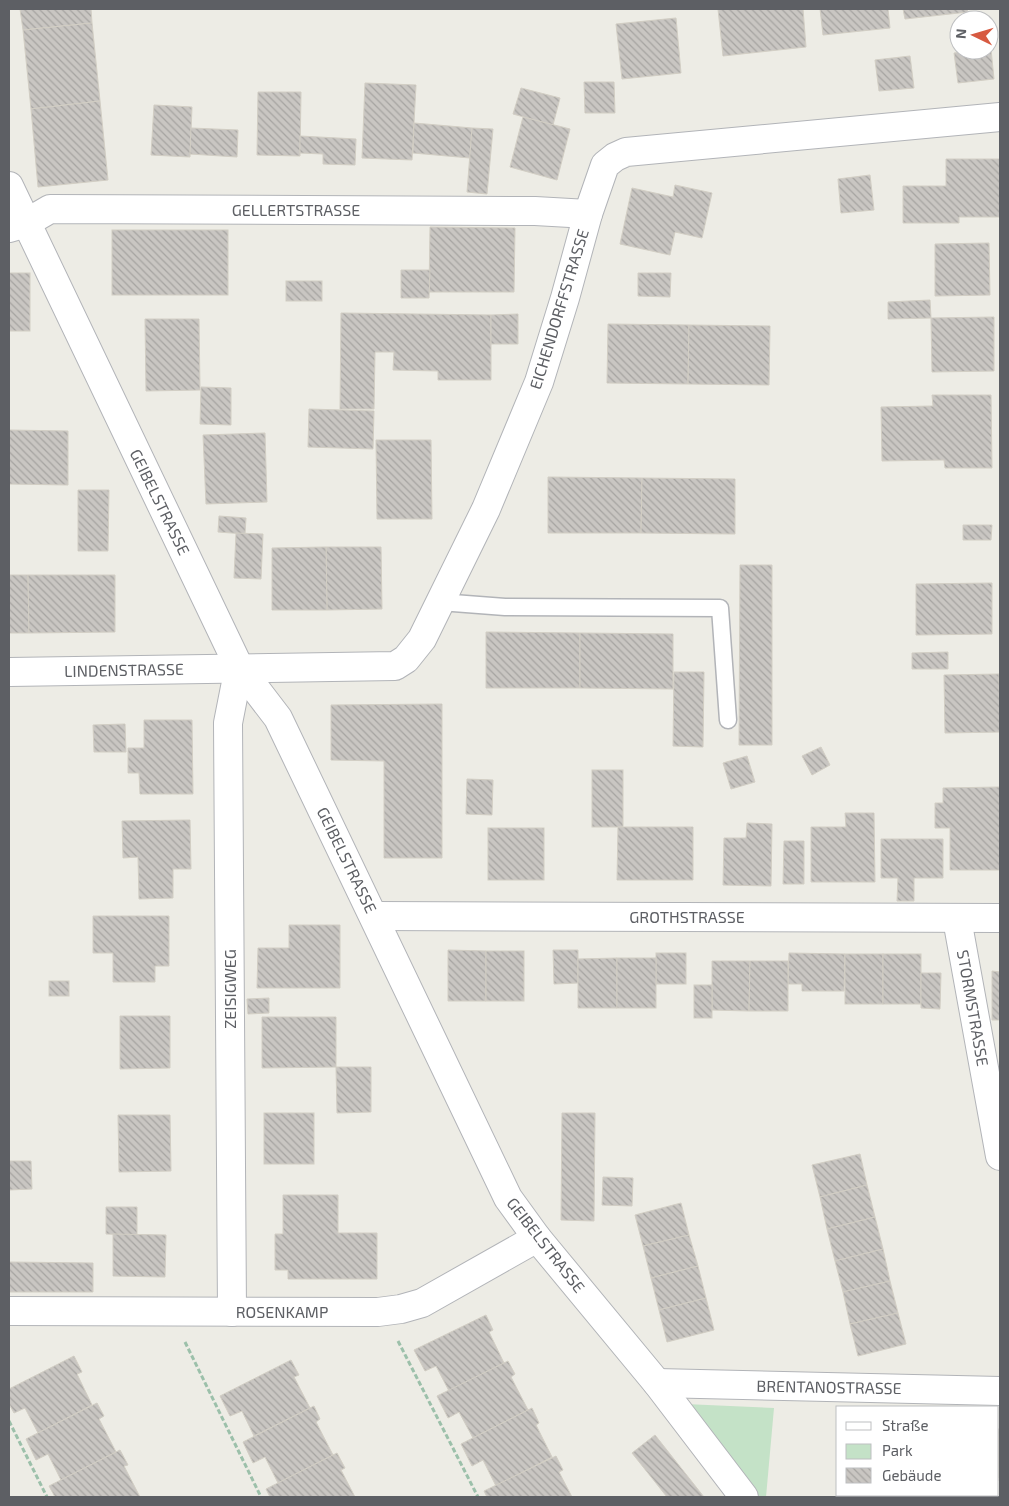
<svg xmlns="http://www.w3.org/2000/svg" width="1009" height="1506" font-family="'Exo 2',sans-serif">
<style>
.green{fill:#c4e2c7}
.building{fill:url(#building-back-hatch);stroke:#d2cec4}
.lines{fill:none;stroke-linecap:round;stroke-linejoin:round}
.lane-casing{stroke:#b2b4b8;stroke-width:19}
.street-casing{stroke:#b2b4b8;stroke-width:30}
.path{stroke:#9cc0aa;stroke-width:3;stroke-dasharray:5 2.5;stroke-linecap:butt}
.lane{stroke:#fff;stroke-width:16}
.street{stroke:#fff;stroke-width:28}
.labels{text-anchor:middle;stroke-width:5;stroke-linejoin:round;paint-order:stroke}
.street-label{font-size:16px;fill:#5d5f64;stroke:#fff}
</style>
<defs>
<pattern id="building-back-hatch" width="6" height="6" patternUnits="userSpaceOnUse" patternTransform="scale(1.25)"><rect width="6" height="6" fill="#c9c6c2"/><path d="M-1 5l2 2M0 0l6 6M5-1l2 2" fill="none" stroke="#a6a4a1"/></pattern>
</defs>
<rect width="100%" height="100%" fill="#edece5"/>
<!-- green -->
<polygon class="green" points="685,1404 774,1408 766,1497 760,1497"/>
<!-- building -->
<g class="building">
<polygon points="20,9 91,9 92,23 23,30"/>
<polygon points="718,9 803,9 806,47 723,56"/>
<polygon points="820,9 888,9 890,28 823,35"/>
<polygon points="903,9 967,9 968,12 905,19"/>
<polygon points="676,18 681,73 622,79 616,24"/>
<polygon points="92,23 100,101 31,109 23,30"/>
<polygon points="989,49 991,49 994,79 958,83 954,53"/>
<polygon points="910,56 914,88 879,91 875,60"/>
<polygon points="584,82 614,82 615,113 585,113"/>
<polygon points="365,83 416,85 412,160 362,158"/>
<polygon points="521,88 560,98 553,125 513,114"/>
<polygon points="258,92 301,92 300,156 257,155"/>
<polygon points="100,101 108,180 38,187 31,109"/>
<polygon points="154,105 192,107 190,157 151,155"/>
<polygon points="523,117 570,129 557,180 510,167"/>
<polygon points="414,123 472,128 470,158 413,153"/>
<polygon points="191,128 238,130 237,157 190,154"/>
<polygon points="472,128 493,129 487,194 467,192"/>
<polygon points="300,136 356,139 355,165 323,164 323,154 300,153"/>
<polygon points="946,159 1000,159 1000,217 959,217 959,223 903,223 903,186 946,186"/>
<polygon points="870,175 874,210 841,213 838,179"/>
<polygon points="675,185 712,193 702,238 675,232 670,255 620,244 632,188 673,197"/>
<polygon points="430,227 515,228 514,292 429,292"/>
<rect x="112" y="230" width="116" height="65"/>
<polygon points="989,243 990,295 935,296 935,244"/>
<polygon points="401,270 430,270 429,298 401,298"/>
<rect x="9" y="273" width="21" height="58"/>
<polygon points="638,273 671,273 670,297 638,296"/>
<rect x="286" y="281" width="36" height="20"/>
<polygon points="930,300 931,318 888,319 888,302"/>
<polygon points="341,313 491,315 491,380 438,380 438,371 393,370 394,352 375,352 374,409 340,409"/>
<polygon points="518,314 518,344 491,344 491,315"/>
<polygon points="994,317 994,371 932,372 931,318"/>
<polygon points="145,319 199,319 200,390 146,391"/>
<polygon points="608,324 689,325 688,384 607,383"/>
<polygon points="689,325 770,326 769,385 688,384"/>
<polygon points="201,387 231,388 231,425 200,424"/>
<polygon points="932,395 991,395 992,468 945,468 944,460 882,461 881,407 933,406"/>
<polygon points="309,409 374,411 373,449 308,447"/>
<polygon points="9,430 68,431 68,485 9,484"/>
<polygon points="265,433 267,502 206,504 203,435"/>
<polygon points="376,440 431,440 432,519 377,519"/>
<polygon points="548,477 642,478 641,533 548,533"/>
<polygon points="642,478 735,479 735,534 641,533"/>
<polygon points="78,490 109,490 108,551 78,551"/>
<polygon points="219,516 246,518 245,534 218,532"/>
<polygon points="963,525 992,525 991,540 963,540"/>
<polygon points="236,533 263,534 261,579 234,578"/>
<polygon points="326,547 381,547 382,609 327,610"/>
<polygon points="326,547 327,610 272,610 272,548"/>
<polygon points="740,565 772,565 772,745 739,745"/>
<polygon points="9,575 28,575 29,633 9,633"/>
<polygon points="28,575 115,575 115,632 29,633"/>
<polygon points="992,583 992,634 916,635 916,584"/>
<polygon points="486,632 580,633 580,688 486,688"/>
<polygon points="580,633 673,634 673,689 580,688"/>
<polygon points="948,652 948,669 912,669 912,653"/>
<polygon points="674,672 704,672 703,747 673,746"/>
<polygon points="999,674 1000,732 945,733 944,675"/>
<polygon points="442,704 442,858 384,858 384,761 331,760 331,705"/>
<polygon points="144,720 192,720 193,794 140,794 139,773 128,773 128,748 144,748"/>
<polygon points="125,724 126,752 94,752 93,725"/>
<polygon points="821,747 830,765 812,775 802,756"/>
<polygon points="747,756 755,782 731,789 723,763"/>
<rect x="592" y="770" width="31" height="57"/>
<polygon points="467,779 493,780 492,815 466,814"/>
<polygon points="1000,787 1000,870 950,870 950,828 935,828 935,803 943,803 943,788"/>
<polygon points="845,813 874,813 875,882 811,882 811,827 846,827"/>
<polygon points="190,820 191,869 173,869 173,898 139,899 138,857 123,858 122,821"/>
<polygon points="747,823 772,824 771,886 723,885 724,838 746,838"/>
<polygon points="618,827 693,827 693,880 617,880"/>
<rect x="488" y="828" width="56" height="52"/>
<polygon points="881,839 943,839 943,878 914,878 914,901 897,901 898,878 881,878"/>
<polygon points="784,841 804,841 804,884 783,884"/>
<polygon points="93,916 169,916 169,966 155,966 155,982 113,982 113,953 93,953"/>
<polygon points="289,925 340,925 340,988 257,988 258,948 289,948"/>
<polygon points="448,950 486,951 486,1001 448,1001"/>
<polygon points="553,950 578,950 578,983 554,984"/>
<rect x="486" y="951" width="38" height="50"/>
<rect x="656" y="953" width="30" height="31"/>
<polygon points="789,953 845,954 844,991 802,991 802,984 788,984"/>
<rect x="845" y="954" width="38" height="50"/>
<rect x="883" y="954" width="38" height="50"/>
<polygon points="617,958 617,1008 578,1008 578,959"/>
<rect x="617" y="958" width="39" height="50"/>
<polygon points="712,961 750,961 749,1011 712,1010"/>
<polygon points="750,961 788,961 788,1011 749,1011"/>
<polygon points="992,971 1000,972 1000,1020 992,1020"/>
<polygon points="921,973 941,973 940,1009 921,1008"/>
<rect x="49" y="981" width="20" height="15"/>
<rect x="694" y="985" width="18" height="33"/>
<polygon points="269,998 269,1013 248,1014 247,999"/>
<polygon points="120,1016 170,1016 170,1068 120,1069"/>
<polygon points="262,1017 336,1017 336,1067 262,1068"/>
<polygon points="336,1067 371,1067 371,1112 337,1113"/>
<rect x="264" y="1113" width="50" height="51"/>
<polygon points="562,1113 595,1113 594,1221 561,1220"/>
<polygon points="118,1115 170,1115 171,1171 119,1172"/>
<polygon points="860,1154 867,1185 820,1197 812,1165"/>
<polygon points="9,1161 31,1161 32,1189 9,1190"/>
<polygon points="603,1177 633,1178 632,1206 602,1205"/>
<polygon points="867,1185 875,1217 827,1229 820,1197"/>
<polygon points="283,1195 338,1195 338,1233 377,1233 377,1279 288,1279 288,1270 275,1270 275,1234 283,1234"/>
<polygon points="681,1203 689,1235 643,1246 635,1215"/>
<polygon points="106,1207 137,1207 137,1235 106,1234"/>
<polygon points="875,1217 883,1249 835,1261 827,1229"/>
<polygon points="113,1234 166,1235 165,1277 113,1276"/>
<polygon points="689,1235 698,1266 651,1278 643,1246"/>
<polygon points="883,1249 890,1281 843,1292 835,1261"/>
<polygon points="9,1262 93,1263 93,1292 9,1292"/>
<polygon points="698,1266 706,1298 659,1310 651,1278"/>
<polygon points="890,1281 898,1313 850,1324 843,1292"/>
<polygon points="706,1298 714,1330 667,1342 659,1310"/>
<polygon points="898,1313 906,1344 858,1356 850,1324"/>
<polygon points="486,1315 493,1330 489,1332 504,1363 449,1391 436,1366 425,1371 414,1350"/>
<polygon points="74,1356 82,1372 77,1374 92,1405 38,1433 25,1408 14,1413 9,1404 9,1389"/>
<polygon points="291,1360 299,1375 294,1377 310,1408 254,1436 242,1411 230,1416 220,1396"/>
<polygon points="508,1361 515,1374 511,1377 528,1410 473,1438 459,1412 448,1418 437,1396"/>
<polygon points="97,1403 104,1416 99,1419 116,1452 61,1480 48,1454 36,1460 26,1439"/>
<polygon points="314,1406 320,1419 316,1422 333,1455 278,1483 265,1457 253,1463 243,1442"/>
<polygon points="532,1408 539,1423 536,1425 552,1457 496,1486 483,1460 472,1466 461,1444"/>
<polygon points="998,1429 999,1429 999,1478"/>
<polygon points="999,1433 1000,1433 1000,1482 999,1481"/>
<polygon points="655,1435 704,1497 667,1497 632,1453"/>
<polygon points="120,1450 128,1465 124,1466 140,1497 55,1497 49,1486"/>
<polygon points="337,1453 345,1468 341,1470 355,1497 270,1497 266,1489"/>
<polygon points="556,1456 563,1470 559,1472 572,1497 487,1497 484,1491"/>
</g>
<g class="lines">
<defs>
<polyline id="lane" points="440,602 505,607 720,608 728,720"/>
<g id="street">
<polyline points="9,186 239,667 278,718 508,1198 537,1238 657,1383 744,1497"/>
<polyline points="9,228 26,223 50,209 535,211 588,214"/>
<polyline points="9,672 395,666 406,659 422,639 486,509 539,382 565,298 588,214 605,165 615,157 626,152 1000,117"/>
<polyline points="374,916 1000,918"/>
<polyline points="957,919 1000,1156"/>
<polyline points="9,1311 378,1312 401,1309 422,1303 537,1238"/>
<polyline points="232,1312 228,723 239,667"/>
<polyline points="657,1383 1000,1391"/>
</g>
</defs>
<!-- lane casing -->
<use href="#lane" class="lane-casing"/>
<!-- street casing -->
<use href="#street" class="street-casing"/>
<!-- path -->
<g class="path">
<polyline points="398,1341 478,1497"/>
<polyline points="185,1342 261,1497"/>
<polyline points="9,1421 47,1497"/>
</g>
<!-- lane -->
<use href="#lane" class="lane"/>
<!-- street -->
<use href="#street" class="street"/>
</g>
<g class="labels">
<!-- street labels -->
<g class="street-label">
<text x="296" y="216">GELLERTSTRASSE</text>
<text transform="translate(559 309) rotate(-73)" y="6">EICHENDORFFSTRASSE</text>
<text transform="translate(160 502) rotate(64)" y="6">GEIBELSTRASSE</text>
<text transform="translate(124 670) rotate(-1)" y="6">LINDENSTRASSE</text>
<text transform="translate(347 860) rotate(64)" y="6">GEIBELSTRASSE</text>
<text x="687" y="923">GROTHSTRASSE</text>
<text transform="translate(230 989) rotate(-90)" y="6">ZEISIGWEG</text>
<text transform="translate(973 1008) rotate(80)" y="6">STORMSTRASSE</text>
<text transform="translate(546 1245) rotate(52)" y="6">GEIBELSTRASSE</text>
<text x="282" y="1318">ROSENKAMP</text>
<text transform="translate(829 1387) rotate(1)" y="6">BRENTANOSTRASSE</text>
</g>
</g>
<!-- border -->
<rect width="1009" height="1506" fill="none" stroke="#5d5f64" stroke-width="20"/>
<!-- legend -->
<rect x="836" y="1406" width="162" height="90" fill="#ffffff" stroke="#bebfc1"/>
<rect x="846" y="1422" width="25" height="8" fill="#ffffff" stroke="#bebfc1"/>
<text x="882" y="1431" font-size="15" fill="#5d5f64">Straße</text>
<rect x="846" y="1444" width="25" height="15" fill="#c4e2c7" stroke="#bebfc1"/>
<text x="882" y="1456" font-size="15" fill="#5d5f64">Park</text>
<rect x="846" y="1468" width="25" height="15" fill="url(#building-back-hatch)" stroke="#bebfc1"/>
<text x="882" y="1481" font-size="15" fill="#5d5f64">Gebäude</text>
<!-- north arrow -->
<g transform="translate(974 35) rotate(275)"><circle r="24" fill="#ffffff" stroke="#bebfc1"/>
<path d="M0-4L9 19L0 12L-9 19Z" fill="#d75a41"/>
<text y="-8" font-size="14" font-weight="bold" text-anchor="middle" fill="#5d5f64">N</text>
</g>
</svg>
